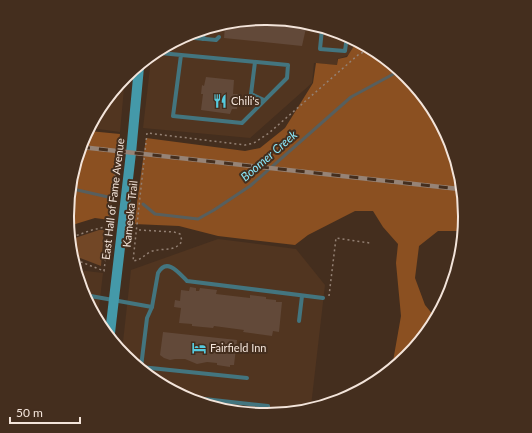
<svg xmlns="http://www.w3.org/2000/svg" width="532" height="433" font-family="Lato,sans-serif">
<style>
.built{fill:#513520}
.green{fill:#724726}
.forest{fill:#8b5021}
.lines{fill:none;stroke-linecap:round;stroke-linejoin:round}
.stream{stroke:#575f5e;stroke-width:3}
.building{fill:#624939}
.path{stroke:#948174;stroke-width:1.5;stroke-dasharray:2 3;stroke-linecap:butt}
.lane{stroke:#43757f;stroke-width:4}
.secondary{stroke:#4499a9;stroke-width:10}
.rail-casing{stroke:#968376;stroke-width:4.5}
.rail{stroke:#442e1e;stroke-width:3;stroke-dasharray:9;stroke-linecap:butt}
.labels{text-anchor:middle;stroke-width:4;stroke-linejoin:round;paint-order:stroke}
.poi-label{font-size:11px;fill:#f3e4da;stroke:#442e1e;text-anchor:start}
.street-label{font-size:11px;fill:#f3e4da;stroke:#442e1e}
.water-label{font-size:12px;font-style:italic;fill:#88e6f8;stroke:#442e1e}
.rim{fill:none;stroke:#f3e4da;stroke-width:2}
</style>
<rect width="100%" height="100%" fill="#442e1e"/>
<!-- built -->
<g class="built">
<polygon points="266,18 342,33 357,43 350,54 346,56 337,59 337,65 314,63 312,83 250,138 143,128 151,59 190,33"/>
<polygon points="125,77 120,132 91,128"/>
<polygon points="218,239 296,249 325,285 311,406 266,415 190,400 125,357 122,351 131,270"/>
<polygon points="78,270 103,273 98,315 83,292"/>
</g>
<!-- green -->
<polygon class="green" points="99,230 104,230 101,266 75,256 72,239"/>
<!-- forest -->
<g class="forest">
<polygon points="359,44 407,76 449,141 464,217 461,234 458,231 438,231 419,246 415,278 425,305 434,316 406,357 392,367 401,316 396,263 398,244 383,227 373,211 355,211 308,235 295,245 218,236 179,226 134,224 146,138 245,151 260,148 285,128 313,83 316,63 337,65 338,59 347,57 354,46"/>
<polygon points="89,131 120,134 110,220 95,218 69,226 68,216 83,140"/>
</g>
<g class="lines">
<!-- stream -->
<g class="stream">
<polyline points="73,189 108,197"/>
<polyline points="143,204 155,214 198,219 214,210 250,186 351,97 399,71"/>
</g>
</g>
<!-- building -->
<g class="building">
<polygon points="266,18 304,26 304,27 306,28 302,46 224,38 225,26"/>
<polygon points="206,77 234,80 233,94 239,94 237,109 232,109 230,114 201,110 203,94 201,94 202,85 204,86"/>
<polygon points="190,287 196,288 196,291 199,291 200,288 217,290 216,294 250,298 250,295 266,297 266,299 276,300 276,302 282,302 279,332 273,331 272,336 243,332 244,330 214,326 213,328 192,326 192,324 179,323 181,308 174,307 175,300 180,301 181,290 189,291"/>
<polygon points="163,332 237,340 234,365 230,365 230,367 217,365 217,363 207,362 197,364 185,359 175,359 170,360 164,358 160,355"/>
</g>
<g class="lines">
<!-- path -->
<g class="path">
<path d="M139 230 174 232 180 234 182 241C175 253 161 247 150 252 143 256 141 260 133 261L147 133 245 145 254 143 269 133 358 55 367 50"/>
<polyline points="72,237 92,230 105,227"/>
<polyline points="76,260 104,271 119,140"/>
<polyline points="329,296 336,238 370,243"/>
</g>
<!-- lane -->
<g class="lane">
<polyline points="322,29 320,49 345,51 347,36"/>
<polyline points="184,37 216,40 219,37"/>
<polyline points="203,39 204,30"/>
<polyline points="160,53 288,65 287,78 242,123 173,116 181,55"/>
<polyline points="255,62 251,94 264,100"/>
<polyline points="85,295 152,307"/>
<polyline points="299,321 302,296"/>
<path d="M141 367 147 318 152 307 158 273C167 257 179 273 187 281L323 298"/>
<polyline points="141,367 247,378"/>
<polyline points="186,397 268,406 267,415"/>
</g>
<!-- secondary -->
<polyline class="secondary" points="110,333 131,153 139,67"/>
<defs>
<polyline id="rail" points="81,147 459,189"/>
</defs>
<!-- rail casing -->
<use href="#rail" class="rail-casing"/>
<!-- rail -->
<use href="#rail" class="rail"/>
</g>
<!-- icons -->
<defs>
<symbol id="restaurant-bare" viewBox="-9 -9 18 18"><path d="M-5-6h1v4h1v-4h1v4h1v-4h1v5L-1.5 .5V6h-2V.5L-5-1ZM5-6V6H3V1.5H1.5Q1.5-4 5-6Z" fill="#55cadf" stroke="#442e1e" stroke-width="2.5" paint-order="stroke"/></symbol>
<symbol id="hotel-bare" viewBox="-9 -9 18 18"><path d="M-6-4.5h1.5V1H6V5H4.5V3h-9V5H-6ZM-4 0a1.8 1.8 0 1 1 3.6 0ZM.5 0V-2.5h3Q6-2.5 6 0Z" fill="#55cadf" stroke="#442e1e" stroke-width="2.5" paint-order="stroke"/></symbol>
</defs>
<g fill-rule="evenodd">
<use href="#restaurant-bare" x="210" y="91" width="20" height="20"/>
<use href="#hotel-bare" x="189" y="338" width="20" height="20"/>
</g>
<g class="labels">
<!-- poi labels -->
<g class="poi-label">
<text x="231" y="105">Chili's</text>
<text x="210" y="352">Fairfield Inn</text>
</g>
<!-- street labels -->
<g class="street-label">
<text transform="translate(113 199) rotate(-83)" y="4">East Hall of Fame Avenue</text>
<text transform="translate(130 214) rotate(-84)" y="4">Kameoka Trail</text>
</g>
<!-- water labels -->
<g class="water-label">
<text transform="translate(269 156) rotate(-41)" y="4">Boomer Creek</text>
</g>
</g>
<!-- crop -->
<path d="M0 0H532V433H0ZM265 25H267A191 191 0 0 1 458 216V217A191 191 0 0 1 267 408H265A191 191 0 0 1 74 217V216A191 191 0 0 1 265 25Z" fill="#442e1e" fill-rule="evenodd"/>
<path class="rim" d="M265 25H267A191 191 0 0 1 458 216V217A191 191 0 0 1 267 408H265A191 191 0 0 1 74 217V216A191 191 0 0 1 265 25Z"/>
<!-- scale -->
<path d="M10 417v6h70v-6" fill="none" stroke="#f3e4da" stroke-width="2"/>
<text x="16" y="417" font-size="12" fill="#f3e4da" stroke="#442e1e" stroke-width="3" paint-order="stroke">50 m</text>
</svg>
